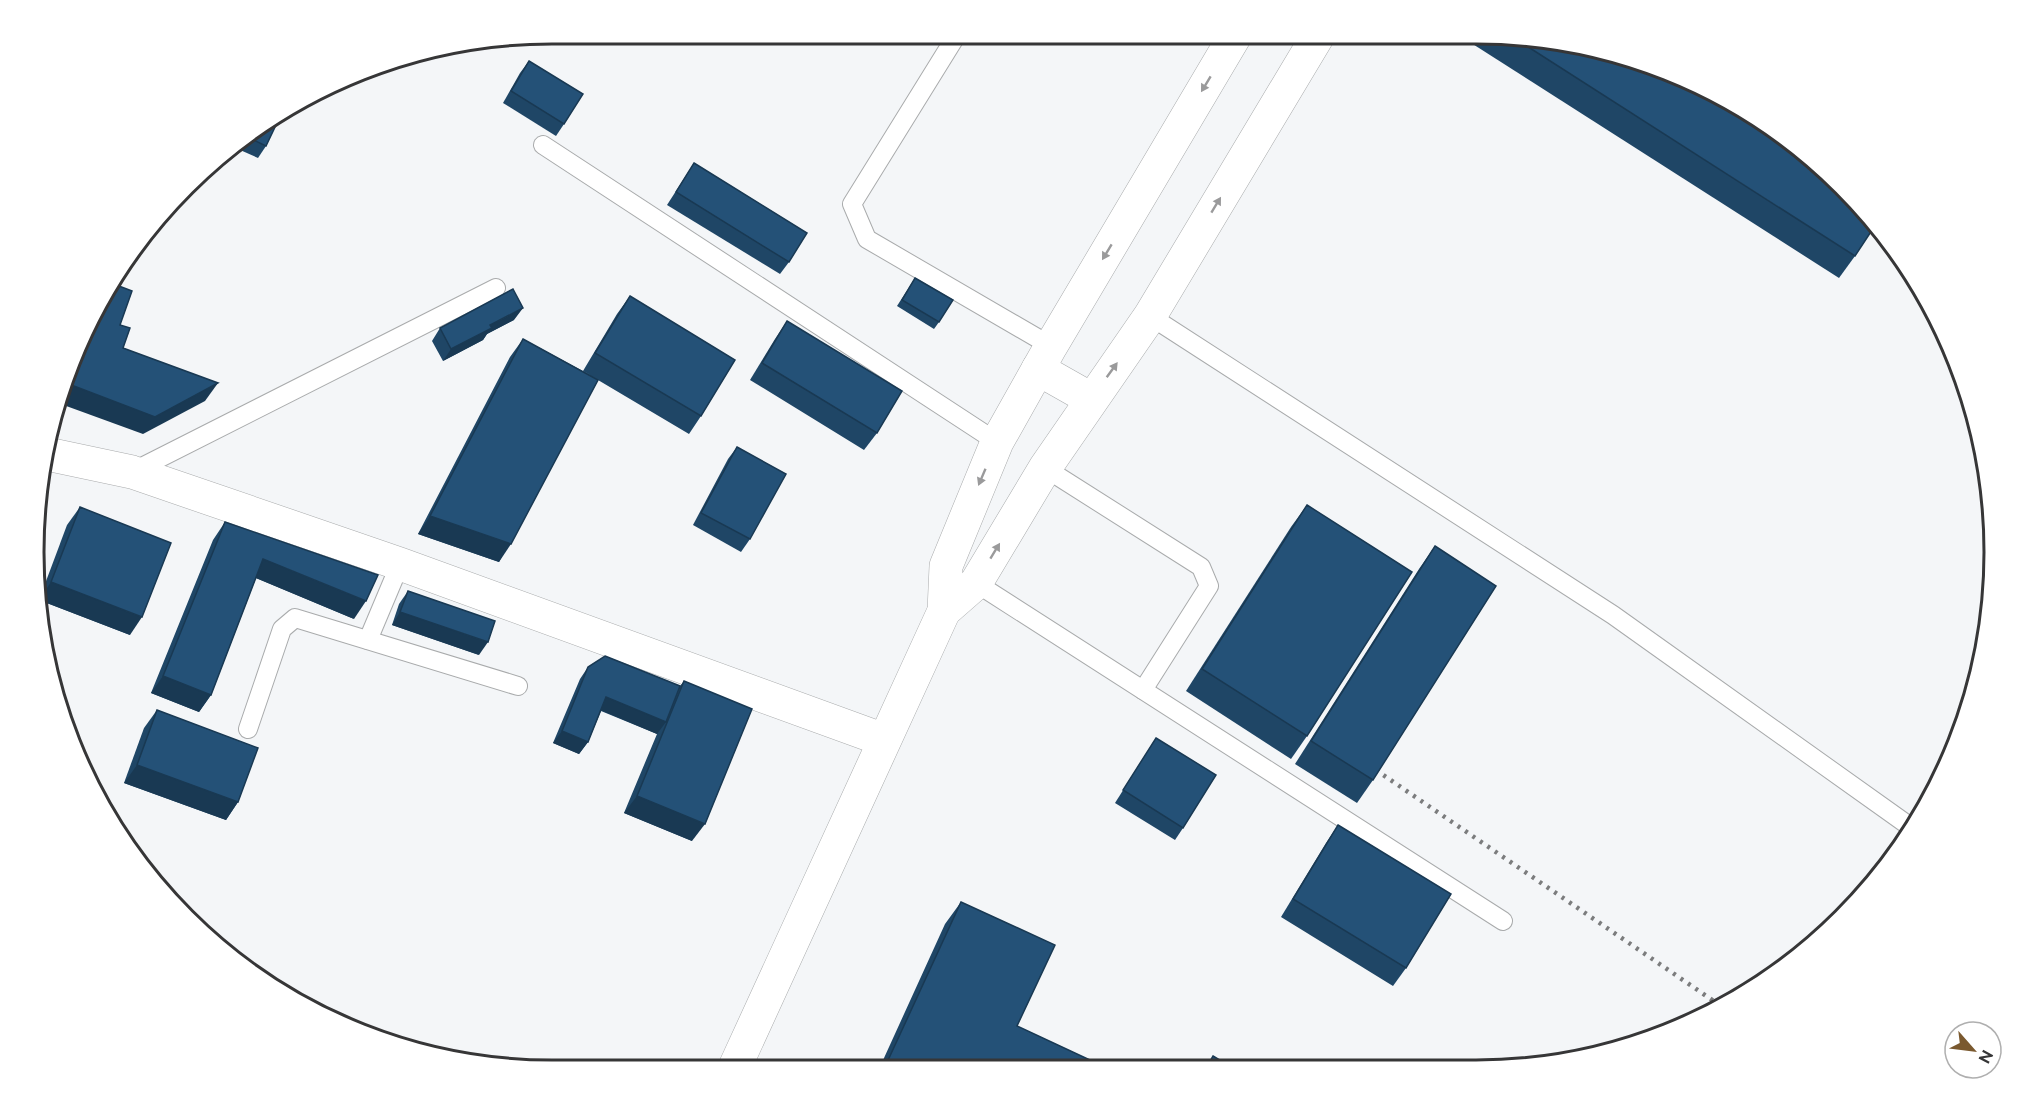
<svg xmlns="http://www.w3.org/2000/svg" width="2027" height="1104" font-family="Raleway,sans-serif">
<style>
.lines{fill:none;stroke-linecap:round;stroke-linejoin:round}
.service-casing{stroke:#a9abac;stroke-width:20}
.minor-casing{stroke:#a9abac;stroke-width:34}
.service{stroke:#fff;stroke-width:18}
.minor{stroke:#fff;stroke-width:33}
.rail{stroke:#7b7c7d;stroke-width:4.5;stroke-dasharray:3 6;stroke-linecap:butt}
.wall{fill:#1f4666}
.shaded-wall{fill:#193953}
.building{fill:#245177;stroke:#193953;stroke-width:1.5}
.oneway{fill:#9a9a9b}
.rim{fill:none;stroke:#363637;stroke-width:3}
</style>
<rect width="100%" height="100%" fill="#f4f6f8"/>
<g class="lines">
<defs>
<g id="service">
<polyline points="958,33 852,204 867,239 1051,346"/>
<polyline points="543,145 997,442"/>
<polyline points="1150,316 1613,615 1912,828"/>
<polyline points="1045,468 1201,567 1209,586 1143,690"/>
<polyline points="132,472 496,288"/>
<polyline points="976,583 1503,921"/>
<polyline points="368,640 400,564"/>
<polyline points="248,729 282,629 295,618 518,686"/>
</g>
<g id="minor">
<polyline points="1038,369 1091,399"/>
<polyline points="47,454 132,472 400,564 884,740"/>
<polyline points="944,611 976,583 1045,468 1150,316 1319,34"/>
<polyline points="734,1069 944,611 946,566 997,442 1051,346 1236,34"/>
</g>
</defs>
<!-- service casing -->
<use href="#service" class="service-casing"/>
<!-- minor casing -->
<use href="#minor" class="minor-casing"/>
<!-- service -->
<use href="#service" class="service"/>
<!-- minor -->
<use href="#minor" class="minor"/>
<!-- rail -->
<polyline class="rail" points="1376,770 1721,1006"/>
</g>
<!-- wall -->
<g class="wall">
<polygon points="1473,34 1509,34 1855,256 1839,278 1468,41"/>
<polygon points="529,61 564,124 556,136 503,103 520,73"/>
<polygon points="272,121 266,146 258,158 231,146 236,140"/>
<polygon points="694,163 789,262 780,274 667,205"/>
<polygon points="915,278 939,322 934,329 897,306"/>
<polygon points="630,296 701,416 689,434 598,380 499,562 418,534 510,357 523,339 594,377 583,371 617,314"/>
<polygon points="514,320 487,334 483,340 443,361 432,341 440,328"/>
<polygon points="787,321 877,433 864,450 750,380 775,339"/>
<polygon points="737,447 750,539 741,552 693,525 728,459"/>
<polygon points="1307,505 1307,736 1291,759 1186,691 1291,527"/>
<polygon points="80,507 130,635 39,600 67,525"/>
<polygon points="225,522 354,619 256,578 211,695 199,712 151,693 213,540"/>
<polygon points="1435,546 1373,780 1357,803 1295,764 1419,569"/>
<polygon points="408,591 479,655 392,625 399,604"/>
<polygon points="588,667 680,686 684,681 692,841 624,813 657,734 601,711 588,742 579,754 553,743 580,679"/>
<polygon points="157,710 238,802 226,820 124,783 144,728"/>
<polygon points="1156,738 1183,828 1175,840 1115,803"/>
<polygon points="1338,825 1406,968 1393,986 1281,917 1326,843"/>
<polygon points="961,902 1017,1026 1107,1068 879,1069 945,924"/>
</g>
<!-- shaded-wall -->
<g class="shaded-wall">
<polygon points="523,308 514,320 487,334 483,340 443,361 451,349 490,325"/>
<polygon points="66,383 218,383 205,401 143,434 58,403"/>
<polygon points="430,516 511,544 499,562 418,534"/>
<polygon points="263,559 366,601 354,619 251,576"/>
<polygon points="51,582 142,617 130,635 39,600"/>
<polygon points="400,612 488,642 479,655 392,625"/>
<polygon points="163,676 211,695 199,712 151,693"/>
<polygon points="606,697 666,722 657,734 598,709"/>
<polygon points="562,731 588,742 579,754 553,743"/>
<polygon points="137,765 238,802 226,820 124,783"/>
<polygon points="637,796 705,824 692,841 624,813"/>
</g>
<!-- building -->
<g class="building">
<polygon points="1508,34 1610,51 1734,102 1817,162 1876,224 1855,256"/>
<polygon points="529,61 583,94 564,124 511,91"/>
<polygon points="272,121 277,123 266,146 245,136"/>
<polygon points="694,163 807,233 789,262 676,192"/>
<polygon points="123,261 116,281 113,280 120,264"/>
<polygon points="915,278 953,300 939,322 902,300"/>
<polygon points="111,283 132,291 120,325 130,328 123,348 218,383 155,417 66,383"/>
<polygon points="513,289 523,308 490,325 492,328 451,349 440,328"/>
<polygon points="630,296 735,360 701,416 595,353"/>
<polygon points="787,321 902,391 877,433 762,363"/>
<polygon points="523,339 598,380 511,544 430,516"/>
<polygon points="737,447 786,474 750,539 701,513"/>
<polygon points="1307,505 1412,572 1307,736 1202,669"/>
<polygon points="80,507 171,543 142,617 51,582"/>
<polygon points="225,522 378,575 366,601 263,559 211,695 163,676"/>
<polygon points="1435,546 1496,586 1373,780 1311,741"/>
<polygon points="408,591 495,621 488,642 400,612"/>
<polygon points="605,656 680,686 666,722 606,697 588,742 562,731 588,667"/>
<polygon points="684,681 752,709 705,824 637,796"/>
<polygon points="157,710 258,748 238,802 137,765"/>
<polygon points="1156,738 1216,775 1183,828 1123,790"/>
<polygon points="1338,825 1451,894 1406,968 1293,899"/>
<polygon points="961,902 1055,945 1017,1026 1107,1068 884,1069"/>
<polygon points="1213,1056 1233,1068 1206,1068"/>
</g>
<!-- one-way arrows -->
<defs><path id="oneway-solid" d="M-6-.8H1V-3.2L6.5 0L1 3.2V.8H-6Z" transform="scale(1.5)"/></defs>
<g class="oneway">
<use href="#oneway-solid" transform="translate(1206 84) rotate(121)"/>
<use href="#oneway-solid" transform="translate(1216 205) rotate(-59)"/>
<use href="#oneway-solid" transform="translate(1107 252) rotate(121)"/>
<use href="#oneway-solid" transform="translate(1112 370) rotate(-54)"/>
<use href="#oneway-solid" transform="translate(982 477) rotate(113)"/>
<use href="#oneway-solid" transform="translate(995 551) rotate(-59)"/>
</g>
<!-- crop -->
<path d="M0 0H2027V1104H0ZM552 44H1476A508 508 0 0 1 1984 552V552A508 508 0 0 1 1476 1060H552A508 508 0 0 1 44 552V552A508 508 0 0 1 552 44Z" fill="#fff" fill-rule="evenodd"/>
<path class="rim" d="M552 44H1476A508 508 0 0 1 1984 552V552A508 508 0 0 1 1476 1060H552A508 508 0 0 1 44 552V552A508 508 0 0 1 552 44Z"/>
<!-- north arrow -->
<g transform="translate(1973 1050) rotate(118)"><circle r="28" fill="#ffffff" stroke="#afafaf" stroke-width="1.5"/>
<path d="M0-4.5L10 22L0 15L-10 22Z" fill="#7a592f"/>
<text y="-9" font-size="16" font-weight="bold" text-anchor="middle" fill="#363637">N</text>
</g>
</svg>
